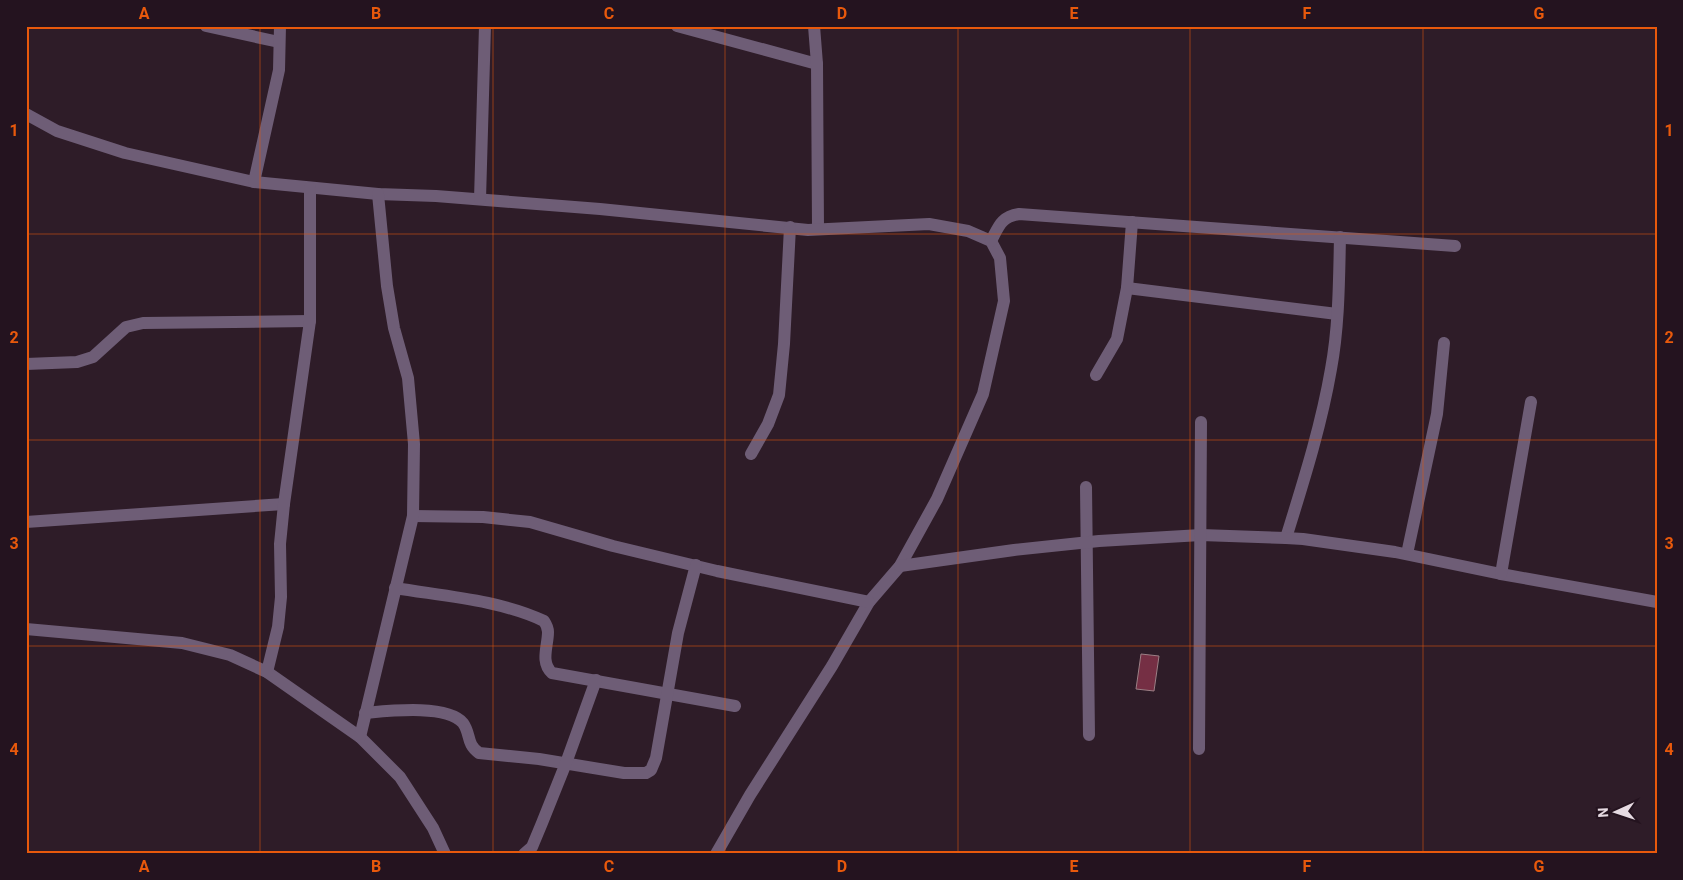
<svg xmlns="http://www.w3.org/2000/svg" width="1683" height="880" font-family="Roboto,sans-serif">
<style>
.building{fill:#752f44;stroke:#9b7f85}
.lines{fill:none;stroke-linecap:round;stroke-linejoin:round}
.minor{stroke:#6e5d76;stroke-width:12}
.grid{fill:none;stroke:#e8590c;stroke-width:1;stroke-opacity:0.55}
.neatline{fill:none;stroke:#e8590c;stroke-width:2}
.grid-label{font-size:16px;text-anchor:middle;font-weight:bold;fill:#e8590c}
</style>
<rect width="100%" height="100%" fill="#2e1c28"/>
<!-- building -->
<polygon class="building" points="1141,654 1159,656 1154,691 1136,689"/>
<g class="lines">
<!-- minor -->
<g class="minor">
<polyline points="206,26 279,42"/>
<polyline points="677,26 817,64"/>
<polyline points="814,26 817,64 818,229"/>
<polyline points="26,114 57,131 125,153 254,182 378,194 436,196 600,209 808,230 929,224 968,231 991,241 1000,258 1004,301 983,394 937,499 900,566 869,602 832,666 750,795 716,854"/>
<polyline points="254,182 279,70 280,26"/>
<polyline points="480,199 485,26"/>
<path d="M991 241C999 226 1001 217 1019 214L1455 246"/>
<polyline points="1127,288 1337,314"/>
<polyline points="26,364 77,362 93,357 126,327 143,323 310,321"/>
<polyline points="1096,375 1117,339 1127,288 1132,222"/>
<polyline points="751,454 768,424 779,395 784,344 790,227"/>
<polyline points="1086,487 1089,735"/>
<polyline points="413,516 483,517 530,522 613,546 717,571 869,602"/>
<polyline points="26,522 284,504"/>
<path d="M1286 538C1303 483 1321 427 1331 369 1339 326 1339 281 1340 237"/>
<polyline points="1407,554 1437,414 1444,343"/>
<polyline points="900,566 1014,550 1099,541 1201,535 1286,538 1303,539 1395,552 1501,574 1657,602"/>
<polyline points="1501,574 1531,402"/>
<path d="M395 588C443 596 500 600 544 621 546 624 548 628 548 632 548 646 540 662 552 673L735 706"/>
<polyline points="26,629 182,643 230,655 267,672 360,737 400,777 433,828 445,854"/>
<polyline points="267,672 278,627 281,597 280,544 284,504 310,321 310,188"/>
<path d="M365 713C388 711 447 704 463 723 471 734 466 744 479 753L539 759 624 773H646L651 770 656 758 678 633 696 565"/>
<polyline points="360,737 413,516 414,444 408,378 394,328 387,286 378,194"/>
<polyline points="1199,749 1201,422"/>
<polyline points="524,854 532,847 542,823 566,763 596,680"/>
</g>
</g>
<!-- grid -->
<path class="grid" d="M260 26V854M493 26V854M725 26V854M958 26V854M1190 26V854M1423 26V854M26 234H1657M26 440H1657M26 646H1657"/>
<!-- border -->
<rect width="1683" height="880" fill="none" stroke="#24131f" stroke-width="55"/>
<!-- north arrow -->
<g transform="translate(1616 812) rotate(267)" stroke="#24131f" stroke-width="4" paint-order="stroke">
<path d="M0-4L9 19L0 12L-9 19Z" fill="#e6dae2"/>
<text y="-8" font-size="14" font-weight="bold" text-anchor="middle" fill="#e6dae2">N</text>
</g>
<rect x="28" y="28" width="1628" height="824" class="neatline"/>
<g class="grid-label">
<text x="144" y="19">A</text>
<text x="376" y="19">B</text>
<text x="609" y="19">C</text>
<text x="842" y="19">D</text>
<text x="1074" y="19">E</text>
<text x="1307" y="19">F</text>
<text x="1539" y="19">G</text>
<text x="14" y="136">1</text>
<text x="1669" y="136">1</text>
<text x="14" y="343">2</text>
<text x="1669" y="343">2</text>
<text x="14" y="549">3</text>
<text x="1669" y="549">3</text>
<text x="14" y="755">4</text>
<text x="1669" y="755">4</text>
<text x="144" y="872">A</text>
<text x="376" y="872">B</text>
<text x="609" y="872">C</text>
<text x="842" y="872">D</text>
<text x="1074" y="872">E</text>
<text x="1307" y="872">F</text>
<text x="1539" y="872">G</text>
</g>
</svg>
